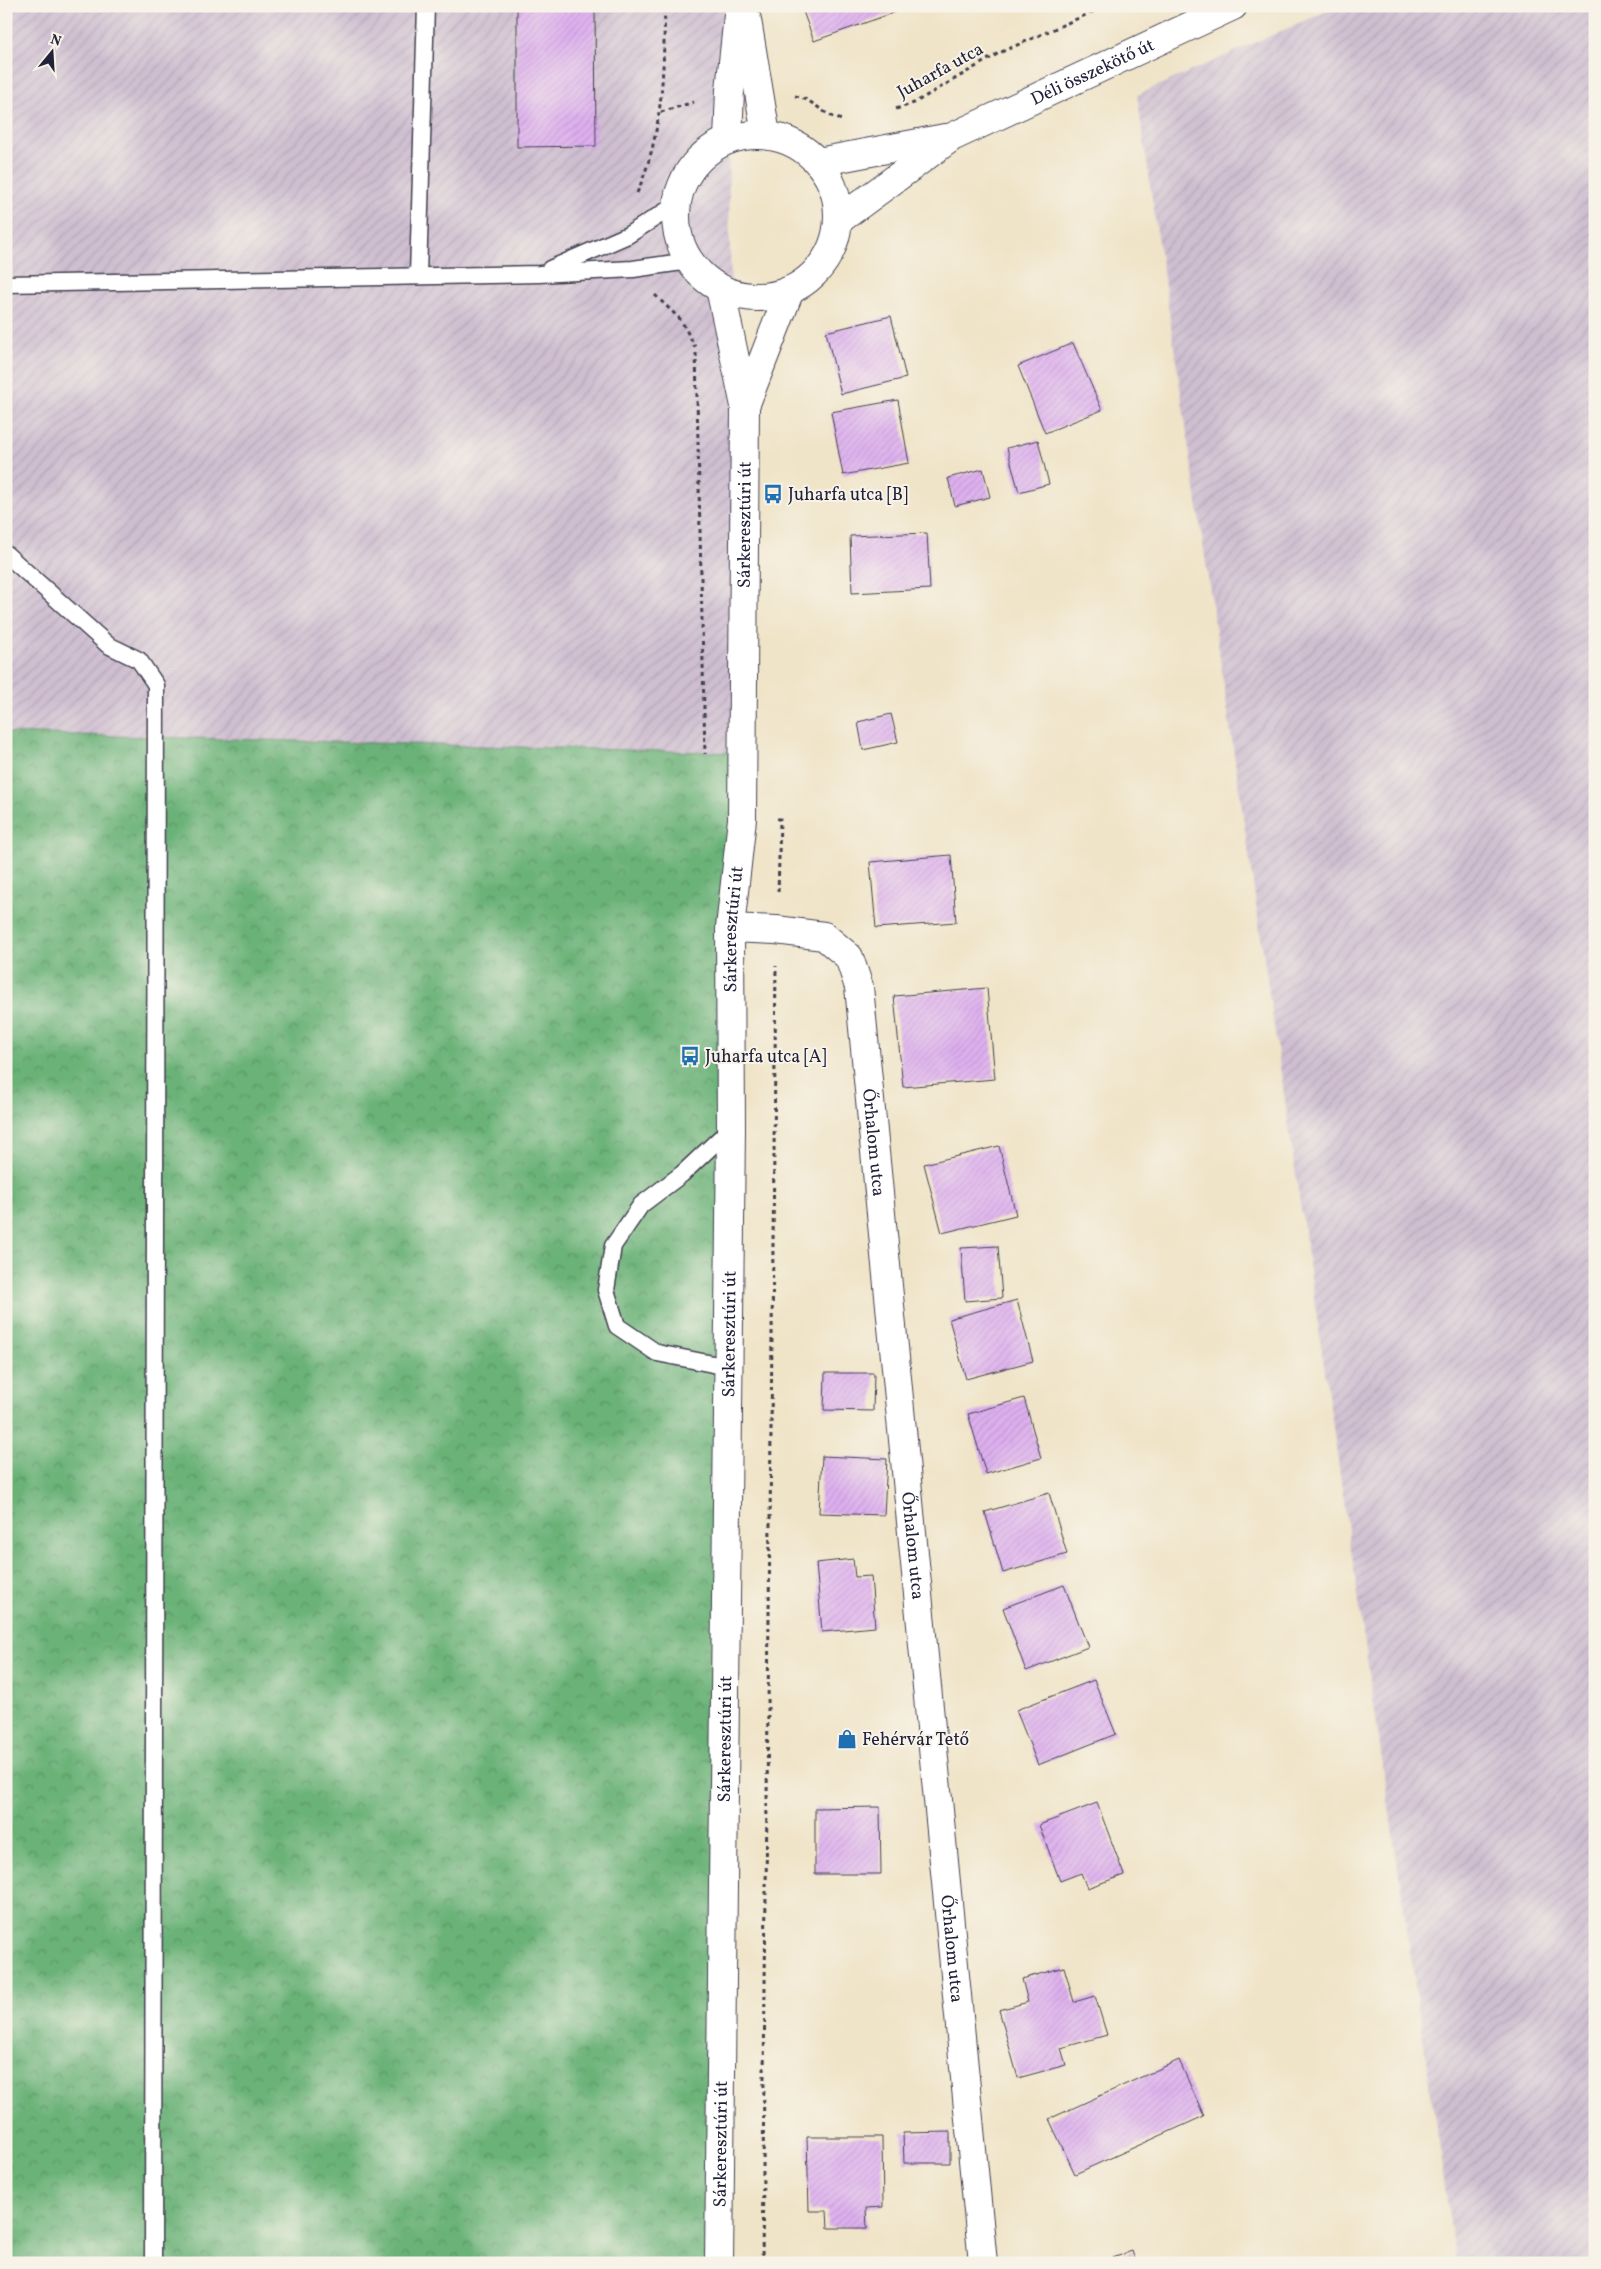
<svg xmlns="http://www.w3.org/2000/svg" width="1601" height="2269" font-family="Vollkorn,serif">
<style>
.industrial{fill:url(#industrial-furrows)}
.forest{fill:url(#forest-crowns);stroke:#466a5a}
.building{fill:url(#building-hatch)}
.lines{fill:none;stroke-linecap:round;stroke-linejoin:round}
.lane-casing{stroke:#413f50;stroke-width:19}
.street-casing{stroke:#413f50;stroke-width:30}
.secondary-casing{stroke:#413f50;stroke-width:30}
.path{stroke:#413f50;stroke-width:3;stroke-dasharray:4 4;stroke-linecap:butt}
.lane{stroke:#fff;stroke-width:16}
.street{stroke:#fff;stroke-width:28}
.secondary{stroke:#fff;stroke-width:28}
.labels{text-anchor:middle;stroke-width:4;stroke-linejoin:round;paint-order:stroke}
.street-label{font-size:18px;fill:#22223b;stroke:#f7f3e8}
.poi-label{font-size:18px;fill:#22223b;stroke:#f7f3e8;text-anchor:start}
</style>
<defs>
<pattern id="industrial-furrows" width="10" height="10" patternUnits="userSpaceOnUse" patternTransform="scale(1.25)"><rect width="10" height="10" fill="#cebed0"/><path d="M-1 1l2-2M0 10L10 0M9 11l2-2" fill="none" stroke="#b1a3b4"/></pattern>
<pattern id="forest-crowns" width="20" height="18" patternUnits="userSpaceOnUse" patternTransform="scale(1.25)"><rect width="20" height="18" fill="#6bb278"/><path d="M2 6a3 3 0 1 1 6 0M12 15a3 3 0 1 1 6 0" fill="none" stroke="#589064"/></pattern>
<pattern id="building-hatch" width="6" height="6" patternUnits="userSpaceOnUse" patternTransform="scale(1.25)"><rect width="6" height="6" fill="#deb0ef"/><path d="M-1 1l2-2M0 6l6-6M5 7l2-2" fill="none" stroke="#be97ce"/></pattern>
</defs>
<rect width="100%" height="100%" fill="#f7f3e8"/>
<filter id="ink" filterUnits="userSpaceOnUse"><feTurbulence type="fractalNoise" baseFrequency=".02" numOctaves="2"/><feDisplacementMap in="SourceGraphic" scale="10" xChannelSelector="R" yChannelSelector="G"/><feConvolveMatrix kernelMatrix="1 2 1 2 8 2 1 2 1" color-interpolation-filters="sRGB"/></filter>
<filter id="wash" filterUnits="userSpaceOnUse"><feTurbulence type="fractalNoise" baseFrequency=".0096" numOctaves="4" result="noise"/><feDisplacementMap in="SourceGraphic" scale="20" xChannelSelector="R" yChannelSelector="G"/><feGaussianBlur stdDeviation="1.12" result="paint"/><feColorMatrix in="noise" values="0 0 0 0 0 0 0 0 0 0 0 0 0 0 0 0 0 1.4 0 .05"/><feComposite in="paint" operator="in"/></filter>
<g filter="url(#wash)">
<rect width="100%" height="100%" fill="#f0e4c8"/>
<!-- industrial -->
<g class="industrial">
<polygon points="6,6 739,6 728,140 740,753 6,733"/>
<polygon points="1338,6 1595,6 1595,2263 1456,2263 1137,95"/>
</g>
<!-- forest -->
<polygon class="forest" points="6,733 740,753 706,2263 6,2263"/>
<g id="blocks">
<!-- building -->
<g class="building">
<polygon points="517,6 595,6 596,146 517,147"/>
<polygon points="801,6 903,6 904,9 814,41"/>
<polygon points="891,316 906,378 841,394 826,332"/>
<polygon points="1073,343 1102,410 1045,433 1018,366"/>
<polygon points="898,400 909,463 843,475 831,412"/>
<polygon points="1038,440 1049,484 1019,492 1007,448"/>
<polygon points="983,469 990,497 955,506 948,478"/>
<polygon points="927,533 930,589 852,593 850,536"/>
<polygon points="891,714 898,742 863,750 858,722"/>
<polygon points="951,855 956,922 876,928 870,862"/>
<polygon points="987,988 995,1079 903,1087 894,996"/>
<polygon points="999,1146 1016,1215 942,1233 924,1164"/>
<polygon points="998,1246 1002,1298 965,1301 961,1248"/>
<polygon points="1017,1300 1033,1361 966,1379 949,1319"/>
<polygon points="825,1373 874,1373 873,1411 824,1410"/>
<polygon points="1024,1398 1041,1458 986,1474 968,1414"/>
<polygon points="822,1456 887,1459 884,1515 819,1513"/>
<polygon points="1049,1493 1067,1554 1003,1573 985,1512"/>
<polygon points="853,1559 855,1577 871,1576 875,1627 822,1632 816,1563"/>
<polygon points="1064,1585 1088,1647 1026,1671 1003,1608"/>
<polygon points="1094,1680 1116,1734 1038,1765 1016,1710"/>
<polygon points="1097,1803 1124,1875 1087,1888 1081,1873 1060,1881 1039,1825"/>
<polygon points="880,1807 881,1874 815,1874 815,1808"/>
<polygon points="1064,1967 1074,2002 1095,1996 1107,2035 1061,2048 1066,2065 1018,2078 999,2010 1028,2002 1022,1979"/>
<polygon points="1179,2060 1204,2116 1075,2174 1049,2119"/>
<polygon points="950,2132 950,2163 904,2163 903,2133"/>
<polygon points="807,2137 882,2137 883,2207 866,2208 867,2228 828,2228 827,2211 809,2211"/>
<polygon points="1132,2251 1136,2263 1099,2263"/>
</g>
</g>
</g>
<g filter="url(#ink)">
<use href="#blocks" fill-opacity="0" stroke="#413f50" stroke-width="1"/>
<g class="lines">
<defs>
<g id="lane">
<polyline points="550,269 628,235 677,204"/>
<polyline points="418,276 426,6"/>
<polyline points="6,284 539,274 633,269 689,261"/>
<polyline points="6,554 108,645 139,660 156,685 153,2263"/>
<polyline points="728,1367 657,1353 617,1326 606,1290 613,1246 641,1205 682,1174 731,1128"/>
</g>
<g id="street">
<path id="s1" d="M730 928 776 930 824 936 849 957 859 987 983 2263"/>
</g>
<g id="secondary">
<polyline points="747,20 766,135"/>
<circle cx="757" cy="216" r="81"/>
<polyline points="728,140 730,90 739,6"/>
<polyline points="818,162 945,138"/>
<path id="s2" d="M839 220 952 137 1233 6"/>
<polyline points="745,406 790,290"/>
<path id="s3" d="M719 2263 731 1128 730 928 742 819 745 406 720 288"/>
</g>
</defs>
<!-- lane casing -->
<use href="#lane" class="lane-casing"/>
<!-- street casing -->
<use href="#street" class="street-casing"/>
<!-- secondary casing -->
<use href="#secondary" class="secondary-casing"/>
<!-- path -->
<g class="path">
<path d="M795 96C814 99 825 118 844 120"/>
<polyline points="896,109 914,103 999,53 1106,6"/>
<polyline points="661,112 694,102"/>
<path d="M637 193C664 131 663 73 665 6"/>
<polyline points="655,295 681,320 695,347"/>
<polyline points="696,353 705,754"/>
<polyline points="777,819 780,819 778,895"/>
<polyline points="762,2263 776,966"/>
</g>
<!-- lane -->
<use href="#lane" class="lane"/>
<!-- street -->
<use href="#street" class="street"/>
<!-- secondary -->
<use href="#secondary" class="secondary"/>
</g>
</g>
<!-- icons -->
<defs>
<symbol id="bus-bare" viewBox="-9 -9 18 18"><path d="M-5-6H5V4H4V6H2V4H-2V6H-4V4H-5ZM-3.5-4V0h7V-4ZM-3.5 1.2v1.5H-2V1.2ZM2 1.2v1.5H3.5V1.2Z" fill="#1f6fb2" stroke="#f7f3e8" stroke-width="2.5" paint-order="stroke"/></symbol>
<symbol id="shop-bare" viewBox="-9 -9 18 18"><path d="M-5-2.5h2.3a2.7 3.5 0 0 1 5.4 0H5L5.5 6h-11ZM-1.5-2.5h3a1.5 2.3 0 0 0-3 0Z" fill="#1f6fb2" stroke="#f7f3e8" stroke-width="2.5" paint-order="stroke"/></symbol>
</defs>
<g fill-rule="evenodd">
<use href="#bus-bare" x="759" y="480" width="28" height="28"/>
<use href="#bus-bare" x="676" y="1042" width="28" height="28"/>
<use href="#shop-bare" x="833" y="1725" width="28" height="28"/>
</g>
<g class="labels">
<!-- street labels -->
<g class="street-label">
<text transform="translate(940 70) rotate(-29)" y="6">Juharfa utca</text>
<text dy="6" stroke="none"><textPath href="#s2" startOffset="295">Déli összekötő út</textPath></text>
<text dy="6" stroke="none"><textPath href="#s3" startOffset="1739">Sárkeresztúri út</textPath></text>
<text dy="6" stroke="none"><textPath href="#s3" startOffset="1334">Sárkeresztúri út</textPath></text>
<text dy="6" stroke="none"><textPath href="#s1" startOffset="315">Őrhalom utca</textPath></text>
<text dy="6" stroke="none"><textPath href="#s3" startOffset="929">Sárkeresztúri út</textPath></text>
<text dy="6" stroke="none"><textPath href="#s1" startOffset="720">Őrhalom utca</textPath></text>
<text dy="6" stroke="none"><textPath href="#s3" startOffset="524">Sárkeresztúri út</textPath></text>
<text dy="6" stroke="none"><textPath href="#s1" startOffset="1125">Őrhalom utca</textPath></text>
<text dy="6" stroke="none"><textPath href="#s3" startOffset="119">Sárkeresztúri út</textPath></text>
</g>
<!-- poi labels -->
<g class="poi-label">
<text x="788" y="500">Juharfa utca [B]</text>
<text x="705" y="1062">Juharfa utca [A]</text>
<text x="862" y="1745">Fehérvár Tető</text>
</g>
</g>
<!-- margin -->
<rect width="1601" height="2269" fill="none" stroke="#f7f3e8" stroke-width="25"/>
<!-- north arrow -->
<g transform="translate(52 52) rotate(18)" stroke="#f7f3e8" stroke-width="4" paint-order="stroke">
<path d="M0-4L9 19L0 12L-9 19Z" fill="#22223b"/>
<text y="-8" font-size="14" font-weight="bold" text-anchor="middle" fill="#22223b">N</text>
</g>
</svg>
